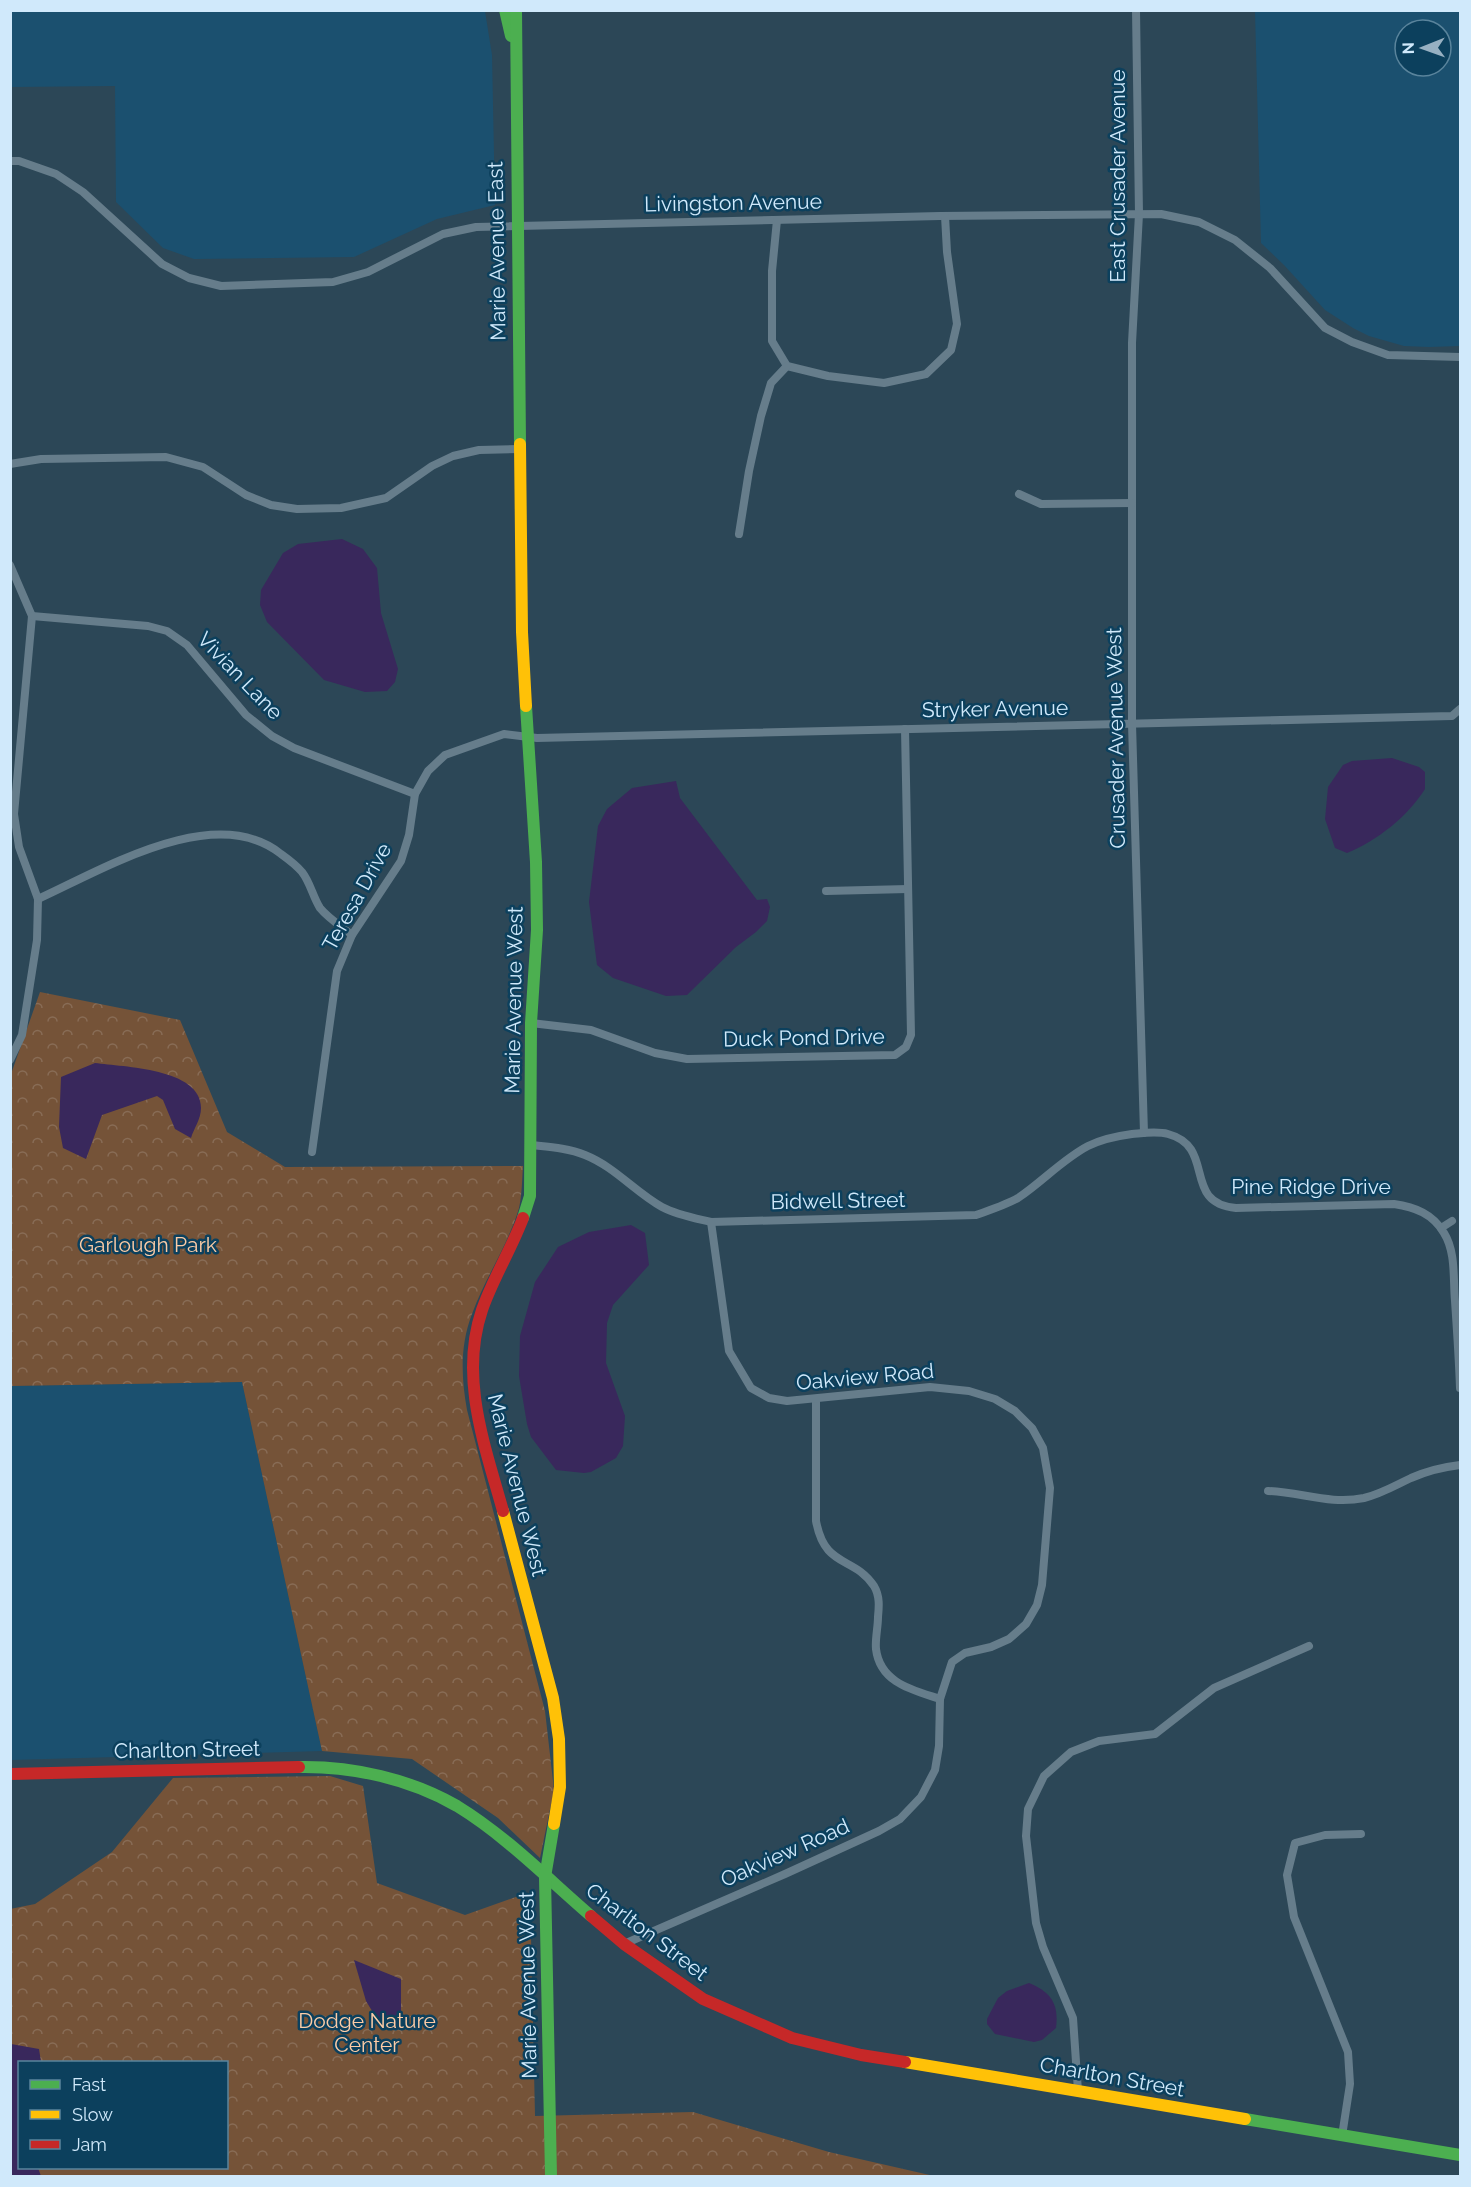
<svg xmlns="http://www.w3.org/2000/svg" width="1471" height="2187" font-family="Raleway,sans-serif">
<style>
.built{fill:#1b506f;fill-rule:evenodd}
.park{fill:url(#park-crowns);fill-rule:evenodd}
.water{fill:#39285c}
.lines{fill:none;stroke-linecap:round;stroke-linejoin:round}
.street{stroke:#667d8b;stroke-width:8}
.fast{stroke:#4caf50;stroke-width:12}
.slow{stroke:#ffc107;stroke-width:12}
.jam{stroke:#c62828;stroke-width:12}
.labels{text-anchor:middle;stroke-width:5;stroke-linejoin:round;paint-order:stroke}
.street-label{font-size:21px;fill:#d0e9fb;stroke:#0c405d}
.park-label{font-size:21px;fill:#fdcca6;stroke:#0c405d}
</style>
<defs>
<pattern id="park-crowns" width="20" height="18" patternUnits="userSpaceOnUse" patternTransform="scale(1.5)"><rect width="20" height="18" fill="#755338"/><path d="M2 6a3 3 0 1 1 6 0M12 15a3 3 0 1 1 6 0" fill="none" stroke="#886c56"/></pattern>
</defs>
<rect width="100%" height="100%" fill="#2c4757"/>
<!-- built -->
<g class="built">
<polygon points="10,11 485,11 492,55 495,205 437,219 354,257 194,259 163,248 116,202 115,86 11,87"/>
<path d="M1255 11H1460V346L1429 347 1404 346 1369 336 1353 328 1325 310 1284 265 1261 243ZM1405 30H1441V66H1405Z"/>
<polygon points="242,1382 322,1751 11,1760 10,1386"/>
</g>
<!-- park -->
<g class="park">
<path d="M40 992 180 1020 227 1132 285 1167 523 1166C522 1180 522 1195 519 1208 508 1245 485 1278 472 1314 460 1345 461 1377 467 1410L545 1711 554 1790 540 1858 498 1818 412 1759 322 1751 242 1382 11 1386V1074Z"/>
<path d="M330 1776 363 1786 377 1883 465 1915 530 1892 535 2116 693 2112 829 2152 934 2176H11L10 1909 35 1904 112 1852 173 1778ZM20 2062H226V2168H20Z"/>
</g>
<!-- water -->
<g class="water">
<polygon points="342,539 363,549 377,568 381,613 398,669 395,682 387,691 365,692 324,680 267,622 260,605 261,590 283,553 298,544"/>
<path d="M1392 758 1419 767 1425 772V789C1407 817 1378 840 1347 853L1335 848 1325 819 1328 787 1343 765 1352 761Z"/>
<polygon points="676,781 680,798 757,900 767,899 770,907 767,921 756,932 736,947 687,995 666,996 613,978 597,965 589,902 598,826 607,809 632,788"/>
<path d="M95 1063C123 1067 201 1068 201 1108 201 1119 194 1128 191 1138L175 1129 163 1100 157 1096 102 1115 86 1159 63 1148 59 1127 61 1077Z"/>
<polygon points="631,1225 645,1233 649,1265 613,1305 607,1323 606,1363 625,1416 623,1446 616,1458 591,1472 584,1473 556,1470 531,1437 527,1424 519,1376 520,1336 535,1282 558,1247 589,1232"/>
<polygon points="354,1960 401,1979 401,2014 396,2026 380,2024 366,2001"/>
<path d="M1029 1983C1051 1992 1059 2004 1056 2028L1042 2040 1034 2042 995 2034 987 2024V2019L998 1998 1007 1991Z"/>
<polygon points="11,2044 39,2049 41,2062 20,2062 20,2168 38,2168 41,2176 11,2176"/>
</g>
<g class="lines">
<!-- street -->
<g class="street">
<polyline points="1136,10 1139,214 1132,343 1132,724 1144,1133"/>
<polyline points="10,161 19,161 56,174 83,192 162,264 189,278 221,286 333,282 368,272 443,234 476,227 940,216 1161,214 1199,222 1235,240 1270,268 1325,328 1352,342 1388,355 1460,357"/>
<polyline points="777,220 772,271 772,341 787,366 828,376 884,383 926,374 951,350 957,324 947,252 945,216"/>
<polyline points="10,464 41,459 166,457 203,467 246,495 271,505 297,509 341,508 386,498 432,466 453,456 479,450 519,449"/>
<polyline points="1019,494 1041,504 1132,503"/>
<polyline points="739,534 749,471 761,416 771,383 787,366"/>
<polyline points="10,565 32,616 14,814 19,847 38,899 37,940 22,1035 10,1060"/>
<polyline points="32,616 148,626 167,631 187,645 246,715 272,736 294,748 415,794"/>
<polyline points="826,891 908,889"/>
<path d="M38 899C102 870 215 801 281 854 288 859 296 865 302 872 310 882 313 897 320 908 328 918 342 927 352 935"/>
<polyline points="531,1023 591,1030 655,1053 687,1059 895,1055 906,1047 911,1035 905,729"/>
<path d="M531 1145C550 1147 568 1148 585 1155 615 1167 635 1192 662 1207 677 1215 694 1218 711 1222L976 1215C990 1210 1006 1205 1018 1198 1042 1182 1063 1159 1088 1146 1102 1139 1117 1136 1132 1134 1144 1133 1157 1131 1168 1134 1217 1147 1181 1203 1236 1208L1394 1204C1415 1207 1433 1214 1444 1233 1456 1252 1453 1279 1455 1301 1457 1330 1459 1359 1460 1388"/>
<polyline points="312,1152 337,971 352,935 401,861 409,835 415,794 428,771 445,755 504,734 537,738 1452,716 1460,709"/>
<polyline points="1441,1228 1452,1221"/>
<path d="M816 1399V1521C825 1569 853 1555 874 1586 880 1596 879 1607 878 1617 878 1627 875 1639 876 1649 880 1683 913 1690 940 1699"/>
<path d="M1268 1491C1301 1492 1330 1505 1364 1498 1381 1494 1396 1485 1411 1478 1427 1471 1443 1467 1460 1465"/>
<polyline points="624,1944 785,1874 879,1831 900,1819 921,1797 935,1770 939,1746 940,1699 952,1662 965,1653 991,1647 1009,1639 1026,1624 1037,1605 1042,1585 1050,1488 1043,1448 1032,1428 1015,1411 995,1399 969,1391 930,1387 787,1401 769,1398 751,1388 729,1351 711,1222"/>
<polyline points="1078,2091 1073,2018 1043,1947 1036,1923 1026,1836 1028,1809 1044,1776 1071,1752 1099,1741 1155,1734 1214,1688 1309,1646"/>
<polyline points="1342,2136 1350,2084 1348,2052 1294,1917 1287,1875 1295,1843 1325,1835 1361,1834"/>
</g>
<!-- fast -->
<g class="fast">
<polyline points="505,10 511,36"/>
<polyline points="516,10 520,444"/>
<polyline points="523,1218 530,1196 531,1023 537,930 536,862 526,706"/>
<path d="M299 1767C353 1766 410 1779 457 1806 506 1836 548 1879 591 1916"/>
<polyline points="1245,2119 1460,2155"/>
<polyline points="551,2176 545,1877 554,1824"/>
</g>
<!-- slow -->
<g class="slow">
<polyline points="520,444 522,632 526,706"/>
<polyline points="503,1511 553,1698 559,1739 560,1787 554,1824"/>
<polyline points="905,2062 1245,2119"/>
</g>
<!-- jam -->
<g class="jam">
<path d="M503 1511C485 1446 459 1378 482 1310 493 1278 511 1250 523 1218"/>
<polyline points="10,1774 299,1767"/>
<polyline points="591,1916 624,1944 703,1999 792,2038 861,2055 905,2062"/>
</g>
</g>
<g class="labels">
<!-- street labels -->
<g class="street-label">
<text transform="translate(1118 176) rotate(-90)" y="7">East Crusader Avenue</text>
<text transform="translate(733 203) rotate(-1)" y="7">Livingston Avenue</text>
<text transform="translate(497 251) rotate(-91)" y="7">Marie Avenue East</text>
<text transform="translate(240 676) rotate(46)" y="7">Vivian Lane</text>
<text transform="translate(995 709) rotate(-1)" y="7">Stryker Avenue</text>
<text transform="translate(1116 738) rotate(-91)" y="7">Crusader Avenue West</text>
<text transform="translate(357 897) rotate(-61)" y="7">Teresa Drive</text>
<text transform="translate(514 1000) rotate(-89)" y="7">Marie Avenue West</text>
<text transform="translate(804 1038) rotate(-1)" y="7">Duck Pond Drive</text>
<text x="1311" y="1194">Pine Ridge Drive</text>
<text transform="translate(838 1201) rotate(-1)" y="7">Bidwell Street</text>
<text transform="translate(865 1377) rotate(-5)" y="7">Oakview Road</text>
<text transform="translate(517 1485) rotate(76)" y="7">Marie Avenue West</text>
<text transform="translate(187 1750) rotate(-1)" y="7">Charlton Street</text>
<text transform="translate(785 1853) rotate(-24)" y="7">Oakview Road</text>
<text transform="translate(647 1932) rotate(37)" y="7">Charlton Street</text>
<text transform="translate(528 1985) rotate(-91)" y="7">Marie Avenue West</text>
<text transform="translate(1112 2077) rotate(10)" y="7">Charlton Street</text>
</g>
<!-- park labels -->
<g class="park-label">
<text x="148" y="1252">Garlough Park</text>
<text x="367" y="2028">Dodge Nature<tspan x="367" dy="24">Center</tspan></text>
</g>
</g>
<!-- border -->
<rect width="1471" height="2187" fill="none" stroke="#d0e9fb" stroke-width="24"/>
<!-- legend -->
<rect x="18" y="2061" width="210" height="108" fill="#0c405d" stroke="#5a849c" stroke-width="1.5"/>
<rect x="30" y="2080" width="30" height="9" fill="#4caf50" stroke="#5a849c" stroke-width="1.5"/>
<text x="72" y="2091" font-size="18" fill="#d0e9fb">Fast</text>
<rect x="30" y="2110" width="30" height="9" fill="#ffc107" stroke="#5a849c" stroke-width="1.5"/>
<text x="72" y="2121" font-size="18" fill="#d0e9fb">Slow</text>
<rect x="30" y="2140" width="30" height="9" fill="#c62828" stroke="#5a849c" stroke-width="1.5"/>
<text x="72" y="2151" font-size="18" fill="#d0e9fb">Jam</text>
<!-- north arrow -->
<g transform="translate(1423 48) rotate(269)"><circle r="28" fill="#0c405d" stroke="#5a849c" stroke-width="1.5"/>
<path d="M0-4.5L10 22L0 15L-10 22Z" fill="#97b0c2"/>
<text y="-9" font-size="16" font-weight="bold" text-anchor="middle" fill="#d0e9fb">N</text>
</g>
</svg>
